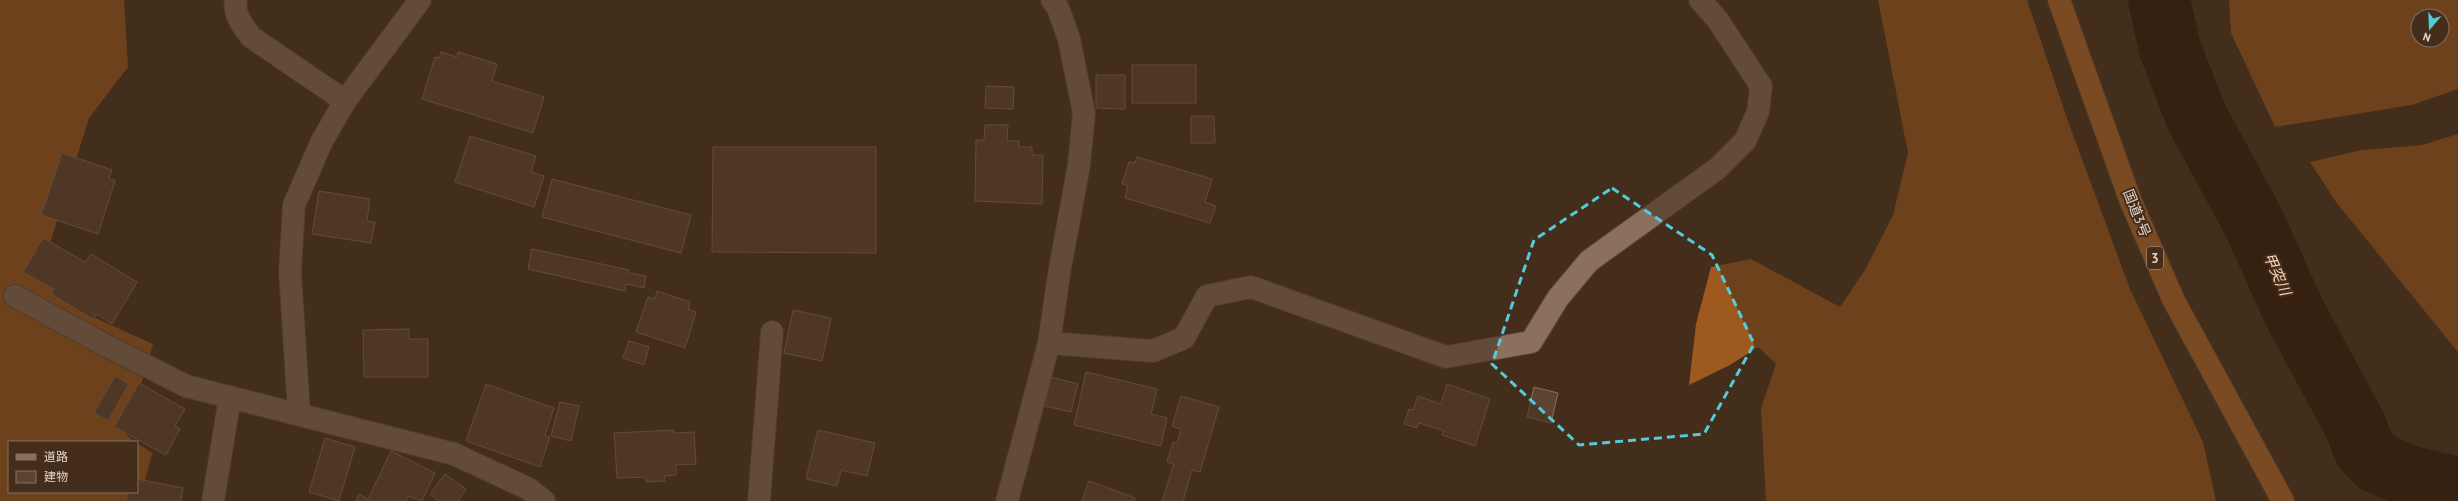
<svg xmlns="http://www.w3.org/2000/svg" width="2458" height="501" font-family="'PT Sans','Noto Sans JP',sans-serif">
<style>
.forest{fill:#9e5a1e;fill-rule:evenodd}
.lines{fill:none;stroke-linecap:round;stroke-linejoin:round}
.river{stroke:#261101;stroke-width:62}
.building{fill:#5d4432;stroke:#8a6f5c}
.minor-casing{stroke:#5e4a3b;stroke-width:24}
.highway-casing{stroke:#5e4a3b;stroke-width:24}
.minor{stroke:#8b705d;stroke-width:22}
.highway{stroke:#bd6d2a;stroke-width:22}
.marked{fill:none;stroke:#53cbda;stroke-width:3;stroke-dasharray:8 5;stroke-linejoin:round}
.labels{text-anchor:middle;stroke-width:4;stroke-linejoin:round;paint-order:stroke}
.shield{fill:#442d1b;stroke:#b4a296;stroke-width:1}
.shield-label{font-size:13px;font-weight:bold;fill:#e4d4ca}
.street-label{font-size:14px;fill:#e4d4ca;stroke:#442d1b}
.water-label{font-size:15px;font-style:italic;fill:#fbd4b8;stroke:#442d1b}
</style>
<rect width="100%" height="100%" fill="#442d1b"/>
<!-- forest -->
<g class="forest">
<polygon points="0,0 124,0 128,67 89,118 46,256 82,312 153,344 126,435 136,442 9,442 9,492 137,492 137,443 152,453 140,501 0,501"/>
<polygon points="1878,0 2027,0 2069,124 2130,289 2203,442 2216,501 1766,501 1761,408 1776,364 1758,347 1730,365 1689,385 1696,324 1711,267 1751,259 1840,307 1865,270 1893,215 1908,153"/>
<path d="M2229 0H2458V89L2412 105 2275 127 2231 33ZM2418 16H2442V40H2418Z"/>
<polygon points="2458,134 2458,352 2336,202 2310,162 2362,150 2422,145"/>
</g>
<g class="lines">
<!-- river -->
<polyline class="river" points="2159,0 2170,49 2197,118 2254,223 2294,312 2356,427 2364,449 2378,463 2411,477 2458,488"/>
</g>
<!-- building -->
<g class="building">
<polygon points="441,52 457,57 458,52 497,64 492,81 544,97 533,133 422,99 435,57 439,58"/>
<rect x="1132" y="65" width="64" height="38"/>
<polygon points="1096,75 1125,75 1125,109 1096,108"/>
<polygon points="986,86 1014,87 1013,109 985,108"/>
<polygon points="1191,116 1214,116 1215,143 1191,143"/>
<polygon points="985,125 1008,125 1007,141 1019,141 1019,147 1032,147 1032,155 1043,155 1042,204 975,201 976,140 984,140"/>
<polygon points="470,136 536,156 531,172 544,176 534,207 455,182"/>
<polygon points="713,147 876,147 876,253 712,252"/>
<polygon points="62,153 112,170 109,178 115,181 98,234 41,215"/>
<polygon points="1137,157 1212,179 1205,202 1216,206 1210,223 1125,198 1128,186 1122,184 1129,162 1135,163"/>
<polygon points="552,179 691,215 681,253 542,217"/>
<polygon points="319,191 370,199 367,221 375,222 371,243 312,234"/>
<polygon points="43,238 85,262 91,254 137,282 112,324 96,314 93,319 51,294 54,289 23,272"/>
<polygon points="532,249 629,270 629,273 646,276 644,288 626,284 625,291 528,269"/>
<polygon points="657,291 690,302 688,309 696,312 685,348 636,332 648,297 655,299"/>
<polygon points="793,310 831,318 822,361 784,353"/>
<polygon points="409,329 409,339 428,339 428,377 364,377 363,330"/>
<polygon points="629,341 649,347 644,365 623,358"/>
<polygon points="1086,372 1157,389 1151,414 1167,418 1161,446 1074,425"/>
<polygon points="115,376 129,384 108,421 94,413"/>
<polygon points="1051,377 1078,384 1071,412 1045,406"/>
<polygon points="139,383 185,409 175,426 180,429 166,455 114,427"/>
<polygon points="486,384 554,408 545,435 550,437 540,467 466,441"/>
<polygon points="1447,384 1490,399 1475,446 1442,435 1444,431 1419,423 1417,428 1404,424 1409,409 1413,410 1418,396 1441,404"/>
<polygon points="1534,387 1558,393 1551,423 1527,417"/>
<polygon points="1181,396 1219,407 1200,472 1192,470 1183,501 1162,501 1174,464 1167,462 1173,442 1177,444 1181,429 1172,426"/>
<polygon points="560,402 579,406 571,441 551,436"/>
<polygon points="674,430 674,433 694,432 696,464 676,465 676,475 664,476 665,481 646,482 646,477 617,478 614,433"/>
<polygon points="818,430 875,443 867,476 841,470 837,486 806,479"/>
<polygon points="325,438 355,447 339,501 309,492"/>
<polygon points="391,451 435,473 422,501 408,496 406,501 356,501 359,494 368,499"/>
<polygon points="445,474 466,489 458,501 438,501 430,494"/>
<polygon points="137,479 183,488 181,501 126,501 128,492 137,492"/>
<polygon points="1089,481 1135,498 1134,501 1082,501"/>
</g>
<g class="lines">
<defs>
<g id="minor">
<path d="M236 0C233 14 243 26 251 37L345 101"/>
<polyline points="15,296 103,344 186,386 454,454 529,489 544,501"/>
<polyline points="1049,343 1153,351 1184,338 1207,296 1251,287 1446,357 1531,342 1558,298 1589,261 1718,168 1745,141 1758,112 1761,86 1717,19 1700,0"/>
<polyline points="299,413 290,272 294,205 322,141 345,101 420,0"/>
<polyline points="213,501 230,397"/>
<polyline points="759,501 772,332"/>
<polyline points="1007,501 1049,343 1060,268 1079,165 1084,113 1069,39 1058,8 1052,0"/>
</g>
<polyline id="highway" points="2059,0 2131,202 2174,301 2283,501"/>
</defs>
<!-- minor casing -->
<use href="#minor" class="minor-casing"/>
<!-- highway casing -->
<use href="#highway" class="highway-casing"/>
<!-- minor -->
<use href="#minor" class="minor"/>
<!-- highway -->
<use href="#highway" class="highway"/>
</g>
<!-- marked area -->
<path d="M0 0H2458V501H0ZM1612 188 1712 255 1754 344 1704 434 1579 445 1492 364 1534 240Z" fill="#442d1b" fill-opacity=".55" fill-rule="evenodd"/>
<path class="marked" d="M1612 188 1712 255 1754 344 1704 434 1579 445 1492 364 1534 240Z"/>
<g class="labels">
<!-- shield labels -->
<rect class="shield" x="2147" y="247" width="16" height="22" rx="3"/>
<g class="shield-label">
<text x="2155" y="263">3</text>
</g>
<!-- street labels -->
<g class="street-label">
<text transform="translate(2137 213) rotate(68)" y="5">国道3号</text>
</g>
<!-- water labels -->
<g class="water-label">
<text transform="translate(2277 274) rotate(66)" y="5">甲突川</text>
</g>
</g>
<!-- legend -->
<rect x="8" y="441" width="130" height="52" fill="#442d1b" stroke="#847061"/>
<rect x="16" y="454" width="20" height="6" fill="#8b705d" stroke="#847061"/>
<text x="44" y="461" font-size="12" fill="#e4d4ca">道路</text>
<rect x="16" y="471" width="20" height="12" fill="#5d4432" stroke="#847061"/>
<text x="44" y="481" font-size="12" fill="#e4d4ca">建物</text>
<!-- north arrow -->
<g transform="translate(2430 28) rotate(199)"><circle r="19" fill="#442d1b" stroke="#847061"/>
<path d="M0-3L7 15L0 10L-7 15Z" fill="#53cbda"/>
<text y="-6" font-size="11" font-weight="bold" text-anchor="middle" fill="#e4d4ca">N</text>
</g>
</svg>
